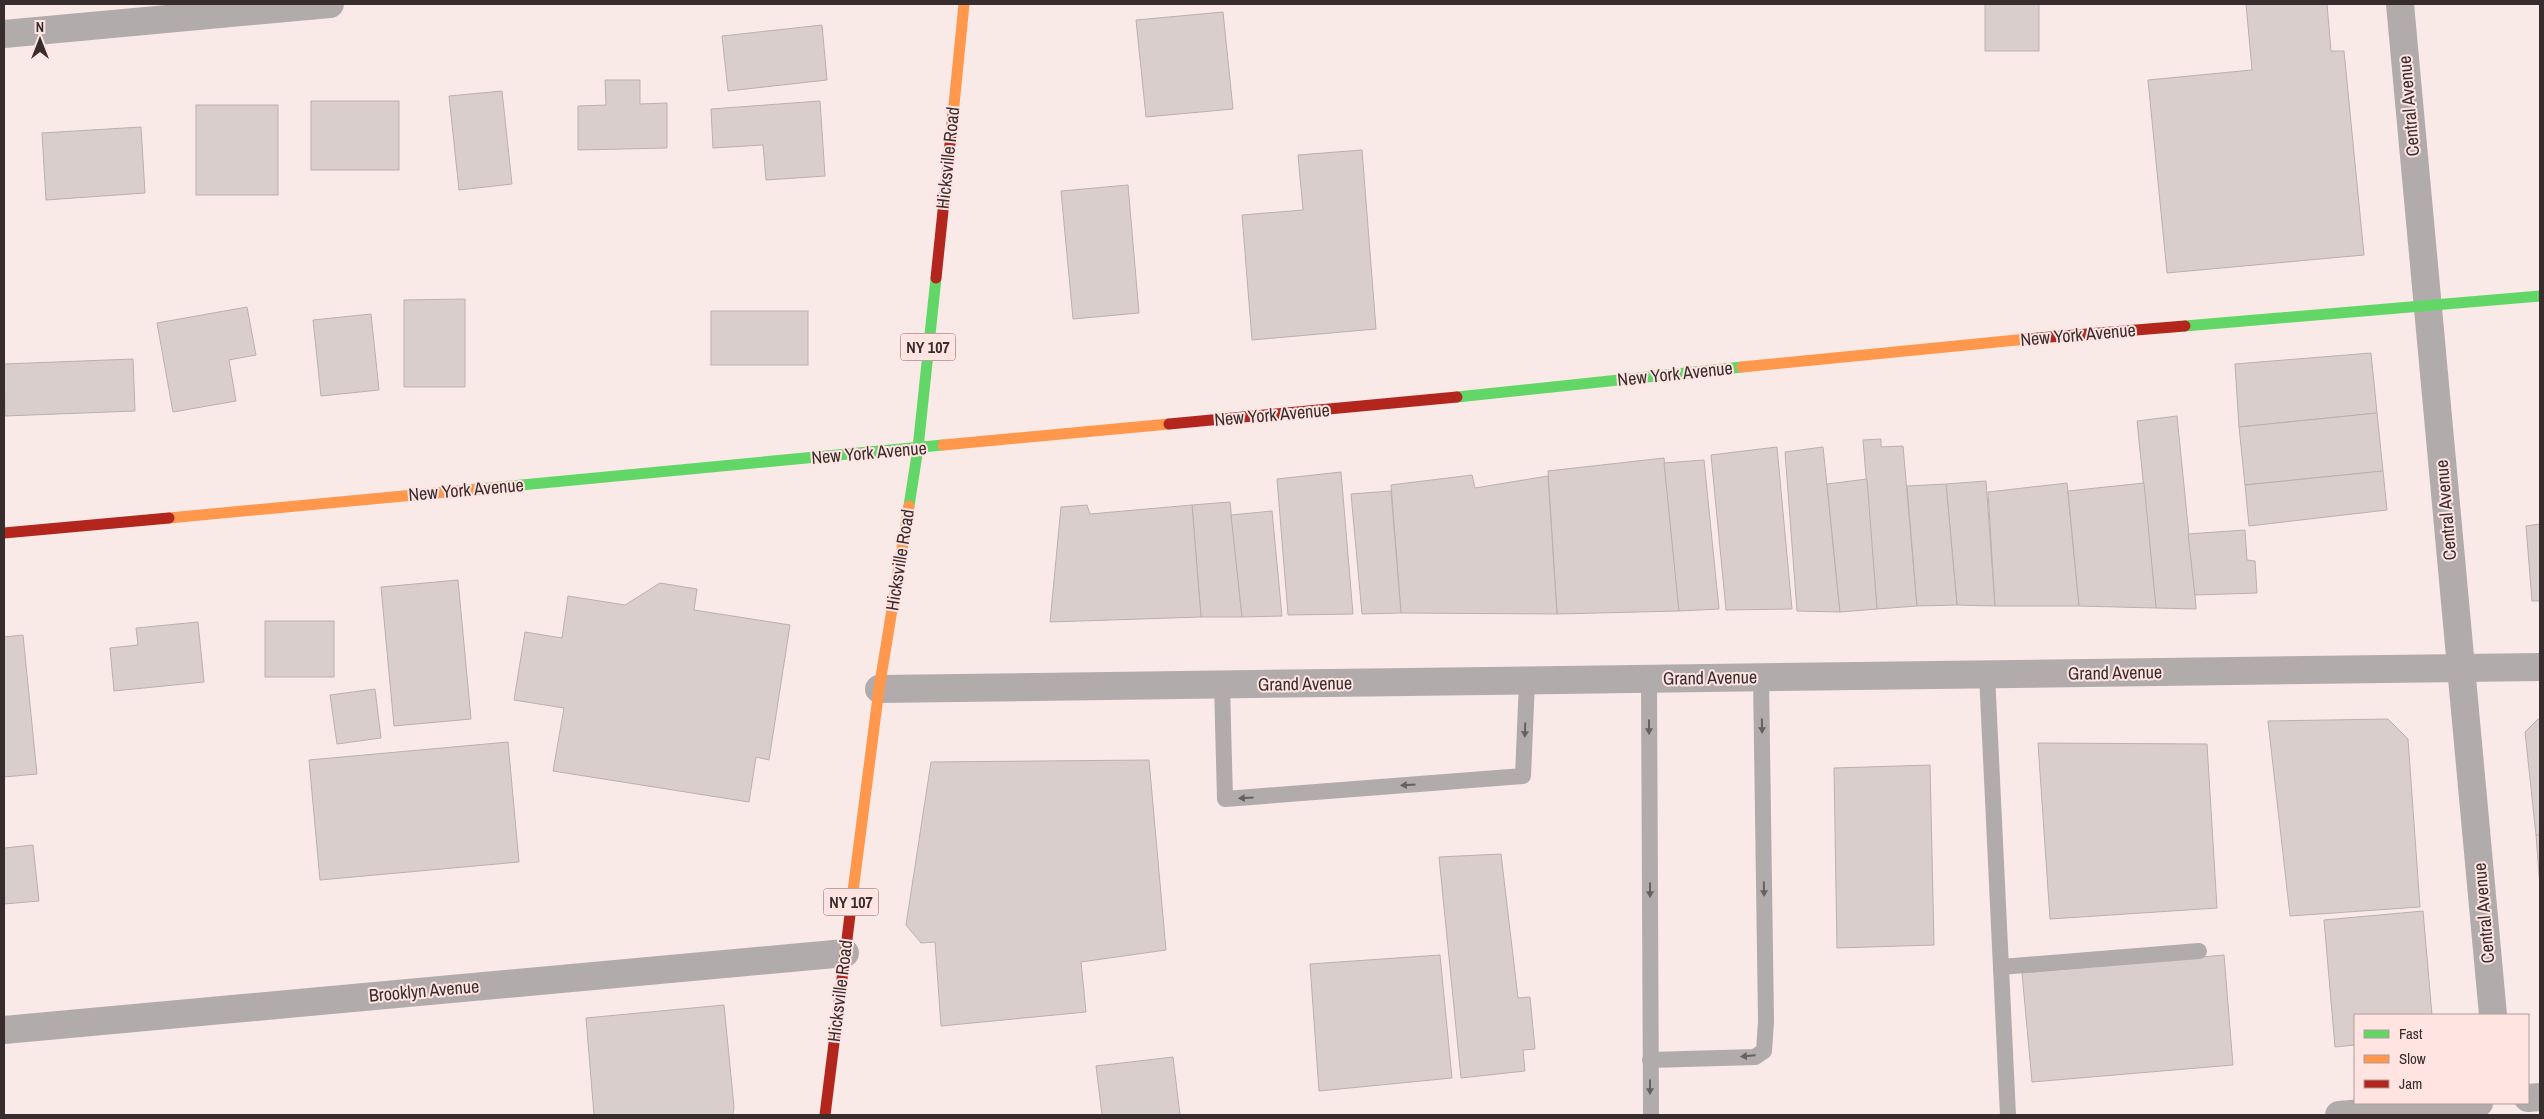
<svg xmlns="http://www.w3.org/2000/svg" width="2544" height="1119" font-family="'Archivo Narrow',sans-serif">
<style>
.building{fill:#dacecd;stroke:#bbb0ae}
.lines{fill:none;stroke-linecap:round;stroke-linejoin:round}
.lane{stroke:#b2abab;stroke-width:16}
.street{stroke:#b2abab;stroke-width:28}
.fast{stroke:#63d668;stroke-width:11}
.slow{stroke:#ff974d;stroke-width:11}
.jam{stroke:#b3261e;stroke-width:11}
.oneway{fill:#685f5f}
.labels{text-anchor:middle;stroke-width:4;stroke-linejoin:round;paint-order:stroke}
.shield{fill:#ffe4e2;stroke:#736463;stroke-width:1}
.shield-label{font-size:16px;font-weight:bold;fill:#372d2c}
.street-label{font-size:18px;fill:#372d2c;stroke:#ffe4e2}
</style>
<rect width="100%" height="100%" fill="#f9eae8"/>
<!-- building -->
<g class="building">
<rect x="1985" y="4" width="54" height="47"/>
<polygon points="2246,4 2327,4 2331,51 2344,51 2364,255 2167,273 2148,80 2252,70"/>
<polygon points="1223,12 1233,109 1146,117 1136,20"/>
<polygon points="822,25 827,80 728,91 722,36"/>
<polygon points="605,80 640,80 640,104 667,103 667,148 578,150 578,106 606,105"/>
<polygon points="502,91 512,184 459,190 449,96"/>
<rect x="311" y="101" width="88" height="69"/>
<polygon points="820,101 825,176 766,180 763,145 713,148 711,109"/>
<rect x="196" y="105" width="82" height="90"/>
<polygon points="141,127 145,193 46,200 42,133"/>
<polygon points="1362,150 1376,329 1252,340 1242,215 1303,210 1298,155"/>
<polygon points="1128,185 1139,313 1073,319 1061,191"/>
<polygon points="465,299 465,387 404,387 404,300"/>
<polygon points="247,307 256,355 229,360 236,401 173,412 157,323"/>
<rect x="711" y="311" width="97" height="54"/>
<polygon points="371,314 379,390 321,396 313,320"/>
<polygon points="2371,353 2377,413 2239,427 2235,364"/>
<polygon points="133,359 135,411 5,416 4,364"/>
<polygon points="2377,413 2383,471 2245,485 2239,427"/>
<polygon points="2177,416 2195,595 2196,609 2156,608 2137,421"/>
<polygon points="1881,439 1881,447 1903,446 1917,606 1877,609 1863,440"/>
<polygon points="1777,447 1792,609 1726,610 1711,455"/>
<polygon points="1823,447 1840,612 1797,611 1785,452"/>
<polygon points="1664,458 1679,611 1557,614 1548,471"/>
<polygon points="1704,460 1719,609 1679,611 1664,463"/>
<polygon points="2383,471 2387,510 2249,526 2245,485"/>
<polygon points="1341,472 1353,614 1288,615 1277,479"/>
<polygon points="1472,475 1475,488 1548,476 1557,614 1401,613 1391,485"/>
<polygon points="1867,479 1877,609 1840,612 1827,484"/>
<polygon points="1986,481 1995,606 1957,605 1946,484"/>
<polygon points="2067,483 2079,606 1995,606 1988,492"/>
<polygon points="2144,483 2156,608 2079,606 2068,491"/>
<polygon points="1946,484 1957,605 1917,606 1907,486"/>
<polygon points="1391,491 1401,613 1362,614 1351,494"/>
<polygon points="1230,502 1242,617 1201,617 1192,505"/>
<polygon points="1087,505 1090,514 1192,505 1201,617 1050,622 1061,507"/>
<polygon points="1272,511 1282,616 1242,617 1231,515"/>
<polygon points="2540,524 2540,601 2532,601 2526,526"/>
<polygon points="2245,530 2247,560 2255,561 2257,593 2195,595 2188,534"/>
<polygon points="458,580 471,719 394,726 381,587"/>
<polygon points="660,583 697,589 694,610 790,625 769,760 756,757 749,802 553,771 564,708 514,700 525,632 562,638 568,596 625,605"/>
<rect x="265" y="621" width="69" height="56"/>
<polygon points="198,622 204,682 114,691 110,648 138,645 136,628"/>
<polygon points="23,635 37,774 4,777 4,637"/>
<polygon points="375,689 381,738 337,744 330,695"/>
<polygon points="2388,719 2408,739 2420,907 2290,916 2268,721"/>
<polygon points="2538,719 2540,719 2540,835 2536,835 2525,732"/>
<polygon points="508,742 519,862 320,880 309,760"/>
<polygon points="2038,743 2207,744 2217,908 2050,919"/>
<polygon points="1149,760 1166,950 1081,962 1086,1012 941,1026 935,942 921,943 906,925 931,762"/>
<polygon points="1930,765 1934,945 1837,948 1834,768"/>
<polygon points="2536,835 2540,835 2540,887"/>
<polygon points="33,845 39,901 4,904 4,848"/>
<polygon points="1501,854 1518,998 1530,997 1535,1049 1523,1050 1525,1071 1461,1078 1439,857"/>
<polygon points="2423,911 2432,1015 2355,1015 2355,1045 2335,1047 2324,920"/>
<polygon points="1440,955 1452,1078 1319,1091 1310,964"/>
<polygon points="2224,955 2233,1065 2032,1082 2022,973"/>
<polygon points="724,1005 734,1107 733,1115 594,1115 586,1018"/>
<polygon points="1173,1057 1180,1115 1102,1115 1096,1066"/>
</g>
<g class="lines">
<!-- lane -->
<g class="lane">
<polyline points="1987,674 2008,1115"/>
<polyline points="1649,679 1651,1115"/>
<polyline points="1222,685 1225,799 1523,776 1527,681"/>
<polyline points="2001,967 2199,951"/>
<polyline points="1650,1060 1755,1057 1764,1051 1766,1021 1761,677"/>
</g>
<!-- street -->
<g class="street">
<polyline points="2400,4 2493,1015"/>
<polyline points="4,34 330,4"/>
<polyline points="879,689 2540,667"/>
<polyline points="4,1030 845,953"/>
<polyline points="2528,1098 2540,1097"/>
<polyline points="2339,1115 2479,1103"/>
</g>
<!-- fast -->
<g class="fast">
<polyline points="2185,326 2540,296"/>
<polyline points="1457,397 1742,367"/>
<polyline points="478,489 943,445"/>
<polyline points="909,506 918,448 936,278"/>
</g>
<!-- slow -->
<g class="slow">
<polyline points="953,115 964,4"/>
<polyline points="1742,367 2027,339"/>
<polyline points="943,445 1169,424"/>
<polyline points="169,518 478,489"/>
<polyline points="852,899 879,689 909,506"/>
</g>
<!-- jam -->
<g class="jam">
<polyline points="936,278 953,115"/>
<polyline points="2027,339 2185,326"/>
<polyline points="1169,424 1457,397"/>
<polyline points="4,533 169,518"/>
<polyline points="825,1115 852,899"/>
</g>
</g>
<!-- one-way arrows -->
<defs><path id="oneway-solid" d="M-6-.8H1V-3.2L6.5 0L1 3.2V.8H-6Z" transform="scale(1.25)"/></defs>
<g class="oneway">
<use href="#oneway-solid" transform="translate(1762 726) rotate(89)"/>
<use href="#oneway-solid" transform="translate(1649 727) rotate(90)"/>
<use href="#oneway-solid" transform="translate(1525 730) rotate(92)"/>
<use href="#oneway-solid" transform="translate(1408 785) rotate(176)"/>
<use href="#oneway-solid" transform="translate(1246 798) rotate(176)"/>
<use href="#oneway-solid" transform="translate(1764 889) rotate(89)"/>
<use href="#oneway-solid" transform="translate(1650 890) rotate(90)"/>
<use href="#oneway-solid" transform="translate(1748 1056) rotate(175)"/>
<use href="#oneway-solid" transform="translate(1650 1087) rotate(90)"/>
</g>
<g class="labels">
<!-- shield labels -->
<g class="shield">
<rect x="900.5" y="333.5" width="55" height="27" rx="4"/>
<rect x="823.5" y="888.5" width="55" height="27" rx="4"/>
</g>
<g class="shield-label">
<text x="928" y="353">NY 107</text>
<text x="851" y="908">NY 107</text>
</g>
<!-- street labels -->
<g class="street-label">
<text transform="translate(2409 106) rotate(-95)" y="6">Central Avenue</text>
<text transform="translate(948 158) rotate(-84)" y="6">Hicksville Road</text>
<text transform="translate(2078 335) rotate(-5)" y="6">New York Avenue</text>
<text transform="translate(1675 374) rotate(-6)" y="6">New York Avenue</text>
<text transform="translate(1272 415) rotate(-5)" y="6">New York Avenue</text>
<text transform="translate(869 453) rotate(-5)" y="6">New York Avenue</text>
<text transform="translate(466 490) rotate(-5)" y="6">New York Avenue</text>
<text transform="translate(2446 510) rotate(-95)" y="6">Central Avenue</text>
<text transform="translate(900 560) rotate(-81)" y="6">Hicksville Road</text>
<text transform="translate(2115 673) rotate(-1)" y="6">Grand Avenue</text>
<text transform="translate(1710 678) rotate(-1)" y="6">Grand Avenue</text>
<text transform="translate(1305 684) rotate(-1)" y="6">Grand Avenue</text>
<text transform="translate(2484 913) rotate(-95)" y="6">Central Avenue</text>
<text transform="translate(424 991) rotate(-5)" y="6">Brooklyn Avenue</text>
<text transform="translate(840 991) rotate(-83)" y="6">Hicksville Road</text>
</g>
</g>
<!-- border -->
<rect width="2544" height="1119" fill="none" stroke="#372d2c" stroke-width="10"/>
<!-- legend -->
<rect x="2354" y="1014" width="175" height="90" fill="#ffe4e2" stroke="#af9b99"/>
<rect x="2364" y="1030" width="25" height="8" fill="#63d668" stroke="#af9b99"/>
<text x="2399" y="1039" font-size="15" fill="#372d2c">Fast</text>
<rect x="2364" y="1055" width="25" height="8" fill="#ff974d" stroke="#af9b99"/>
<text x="2399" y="1064" font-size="15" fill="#372d2c">Slow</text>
<rect x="2364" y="1080" width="25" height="8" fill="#b3261e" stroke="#af9b99"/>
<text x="2399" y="1089" font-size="15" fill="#372d2c">Jam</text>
<!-- north arrow -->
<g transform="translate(40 40)" stroke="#ffe4e2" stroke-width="4" paint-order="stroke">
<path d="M0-4L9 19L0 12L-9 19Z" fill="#372d2c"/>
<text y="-8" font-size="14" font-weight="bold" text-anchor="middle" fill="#372d2c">N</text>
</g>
</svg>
